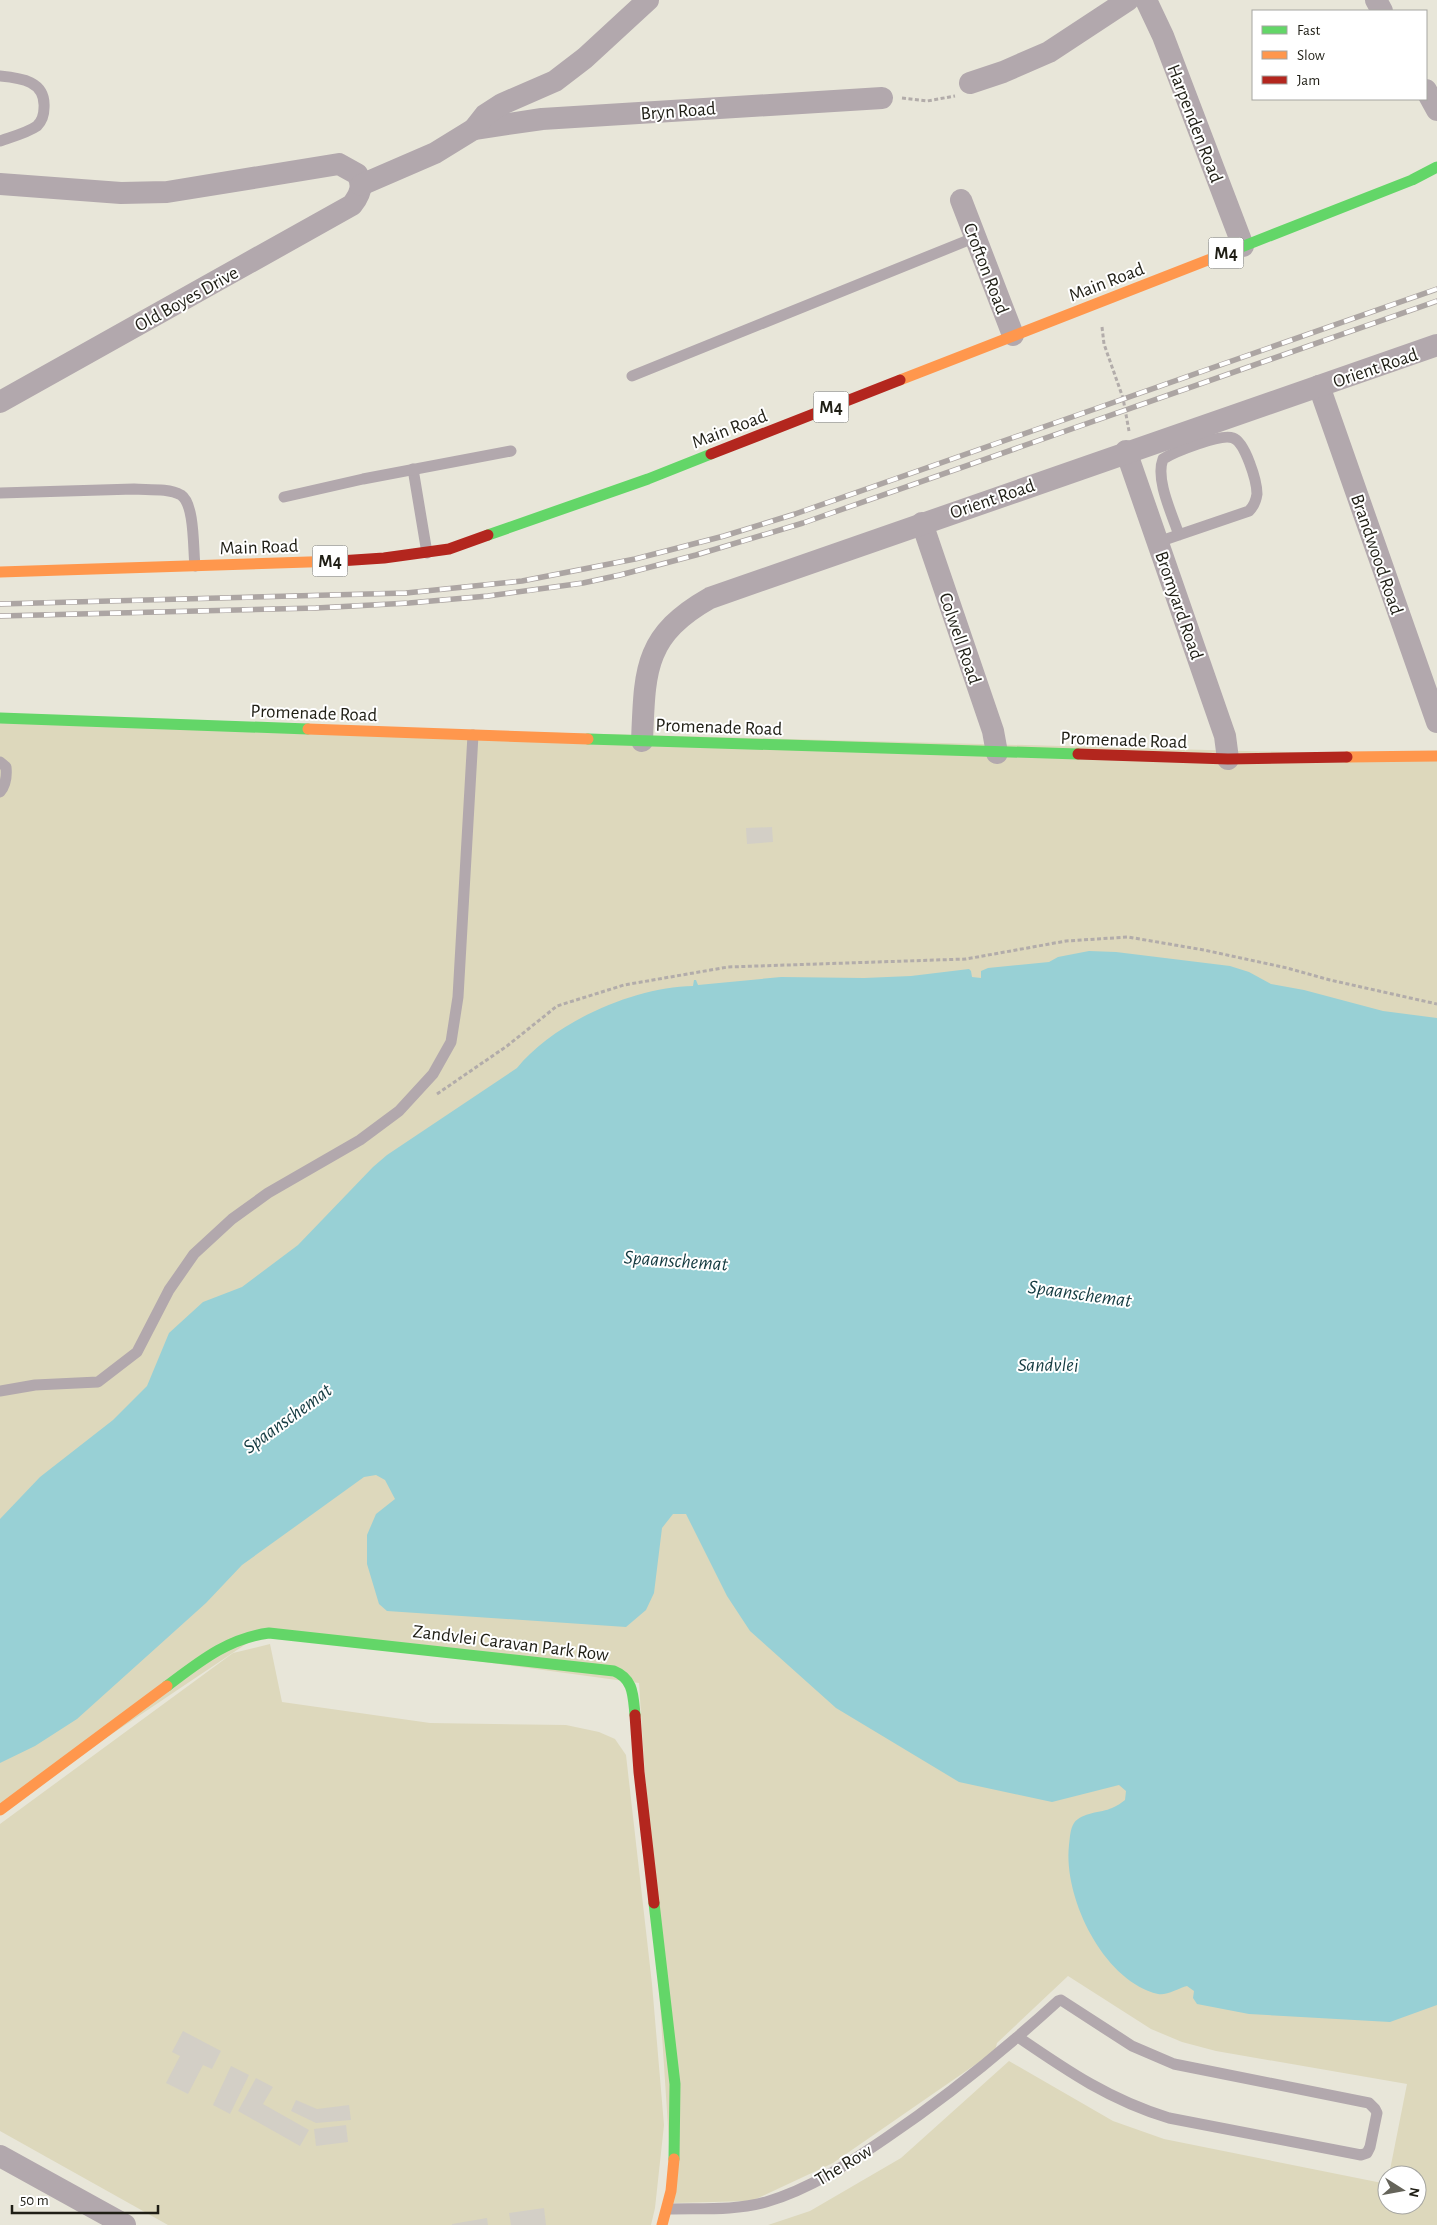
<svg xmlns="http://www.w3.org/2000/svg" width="1437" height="2225" font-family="'Alegreya Sans',sans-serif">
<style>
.green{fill:#ddd8bc}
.water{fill:#98d0d5}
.building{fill:#d3cfc6}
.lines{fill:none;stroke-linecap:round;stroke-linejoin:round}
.path{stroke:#b2acaa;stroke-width:3;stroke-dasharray:4 2.5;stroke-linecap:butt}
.lane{stroke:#b2a8ad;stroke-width:11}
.street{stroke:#b2a8ad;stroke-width:22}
.fast{stroke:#63d668;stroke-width:11}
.slow{stroke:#ff974d;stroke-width:11}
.jam{stroke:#b3261e;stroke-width:11}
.rail-casing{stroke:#aca5a3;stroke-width:5.5}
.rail{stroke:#fff;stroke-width:4;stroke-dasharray:11;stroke-linecap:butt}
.labels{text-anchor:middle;stroke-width:4;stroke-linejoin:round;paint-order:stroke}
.shield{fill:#fff;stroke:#62625b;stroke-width:1}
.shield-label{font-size:18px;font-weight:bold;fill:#1f1e15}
.street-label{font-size:19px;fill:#1f1e15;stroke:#fff}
.water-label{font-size:20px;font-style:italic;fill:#143b41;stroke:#fff}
</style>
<rect width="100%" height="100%" fill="#e8e6d9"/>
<!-- green -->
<g class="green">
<polygon points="0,718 1437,756 1437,2225 768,2225 810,2211 901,2158 1009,2061 1113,2121 1164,2139 1387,2184 1387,2205 1417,2205 1417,2175 1389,2175 1407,2084 1216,2051 1182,2042 1151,2029 1068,1976 997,2043 995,2051 833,2163 752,2201 673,2203 639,1683 264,1632 0,1809"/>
<polygon points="270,1644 282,1702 430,1723 566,1725 599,1732 615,1739 626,1755 652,1984 664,2125 655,2208 651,2225 168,2225 0,2131 0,1824 233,1653"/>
</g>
<!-- water -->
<path class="water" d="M1089 951 1116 952 1230 966 1249 972 1271 984 1304 990 1383 1011 1437 1018V2005L1390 2022 1249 2014 1197 2004 1193 1998 1194 1991 1187 1986C1179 1988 1166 1996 1158 1994 1103 1981 1063 1897 1069 1845 1070 1838 1070 1829 1074 1823 1082 1812 1101 1813 1112 1808 1117 1806 1121 1803 1125 1800L1126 1791 1119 1785 1052 1802 959 1782 836 1708 750 1631 727 1596 686 1514H673L662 1528 654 1593 646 1610 626 1627 387 1611 379 1604 367 1564V1535L376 1514 395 1499 385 1480 376 1475 364 1477 242 1565 206 1603 77 1719 35 1746 0 1763V1519L40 1477 113 1420 147 1386 169 1333 203 1302 242 1287 298 1245 373 1167 387 1155 517 1068C554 1022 634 987 693 986L694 980H696L698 985 781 977 864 978 911 976 969 969 971 971 972 977 981 978V971L988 968 1049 962 1058 957Z"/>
<!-- building -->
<g class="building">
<polygon points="772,827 773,842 747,844 746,828"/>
<polygon points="183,2031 221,2051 212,2069 203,2065 188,2094 166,2083 180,2056 172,2052"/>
<polygon points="231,2066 249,2075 230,2114 213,2105"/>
<polygon points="256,2078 273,2087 263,2104 309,2130 300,2146 238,2111"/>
<polygon points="296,2100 317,2109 349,2105 351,2120 316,2123 291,2111"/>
<polygon points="346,2125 348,2142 316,2146 314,2129"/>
<polygon points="544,2208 546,2225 511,2225 509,2213"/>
<polygon points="487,2218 488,2225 452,2225 452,2224"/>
</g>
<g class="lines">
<!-- path -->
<g class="path">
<polyline points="902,98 927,101 955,96"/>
<polyline points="1102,327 1104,344 1123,398 1129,431"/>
<polyline points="437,1094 507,1046 557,1006 624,985 728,967 966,959 1066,941 1128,937 1204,950 1287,968 1330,980 1437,1004"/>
</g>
<!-- lane -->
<g class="lane">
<path d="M0 76C21 78 46 81 44 108 44 115 42 121 37 126 27 133 11 137 0 141"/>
<polyline points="632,376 976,237"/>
<polyline points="413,469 427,553"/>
<path d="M0 493 134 489C148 490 168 488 181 495 195 504 193 550 195 566"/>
<polyline points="284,497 363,479 511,451"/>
<path d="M1158 542 1249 511C1254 506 1256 501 1257 494 1257 481 1245 442 1233 438 1221 433 1174 452 1163 459 1155 479 1172 514 1179 535"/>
<path d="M0 762 6 767C7 777 6 785 0 792"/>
<polyline points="0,1391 35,1385 98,1382 137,1352 169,1290 194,1254 232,1219 268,1193 360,1140 399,1111 433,1074 451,1042 458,997 473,735"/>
<path d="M668 2209C700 2208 734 2211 766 2202 810 2189 848 2164 886 2138 948 2096 1002 2052 1058 2001L1061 2000 1132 2046 1174 2064 1369 2103 1375 2109 1377 2113 1370 2147 1367 2153 1361 2155 1169 2118C1110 2100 1069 2072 1018 2037"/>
</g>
<!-- street -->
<g class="street">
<polyline points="1146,0 1163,36 1243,246"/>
<polyline points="1376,0 1382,11"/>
<polyline points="970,83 1003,72 1049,52 1128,0"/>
<polyline points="1426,90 1437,110"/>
<polyline points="474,129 542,119 882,98"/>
<path d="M0 184 121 193 167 192 339 164 357 174C364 185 360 195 352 205L0 402"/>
<polyline points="361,185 435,153 474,129 485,115 502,104 555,81 585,58 648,0"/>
<polyline points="961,200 1013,335"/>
<polyline points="1319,386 1437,722"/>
<polyline points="1126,451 1225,736 1228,759"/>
<polyline points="922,523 993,731 997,753"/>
<path d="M642 741C645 671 643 636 710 598L1437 345"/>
<polyline points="0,2156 125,2225"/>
</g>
<!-- fast -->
<g class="fast">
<polyline points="1226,253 1412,180 1437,167"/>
<polyline points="488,535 648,479 711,454"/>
<polyline points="0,718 308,729"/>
<polyline points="588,739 1078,754"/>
<path d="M167 1686C199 1662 228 1638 269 1633L614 1671C634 1679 633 1696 635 1715"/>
<polyline points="654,1903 675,2084 674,2159"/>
</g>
<!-- slow -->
<g class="slow">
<polyline points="900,380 1226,253"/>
<polyline points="0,572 339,561"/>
<polyline points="308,729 588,739"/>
<polyline points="1347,757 1437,756"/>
<polyline points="0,1810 167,1686"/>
<polyline points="662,2225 671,2191 674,2159"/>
</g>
<!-- jam -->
<g class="jam">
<polyline points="711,454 900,380"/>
<polyline points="339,561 384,558 449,549 488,535"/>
<polyline points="1078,754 1228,759 1347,757"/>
<polyline points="635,1715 639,1772 654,1903"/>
</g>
<defs>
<g id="rail">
<polyline points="0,604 406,593 522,581 635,559 724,536 795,514 1437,289"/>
<polyline points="0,616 316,608 409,603 488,596 583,583 620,575 696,555 803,523 1437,301"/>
</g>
</defs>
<!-- rail casing -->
<use href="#rail" class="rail-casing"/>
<!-- rail -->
<use href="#rail" class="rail"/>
</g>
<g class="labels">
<!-- shield labels -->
<g class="shield">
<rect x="1208.5" y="237.5" width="35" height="31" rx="4"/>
<rect x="813.5" y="391.5" width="35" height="31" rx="4"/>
<rect x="312.5" y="545.5" width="35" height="31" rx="4"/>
</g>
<g class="shield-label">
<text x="1226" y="259">M4</text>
<text x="831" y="413">M4</text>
<text x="330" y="567">M4</text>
</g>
<!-- street labels -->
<g class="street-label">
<text transform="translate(678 110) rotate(-4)" y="7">Bryn Road</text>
<text transform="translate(1196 123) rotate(69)" y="7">Harpenden Road</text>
<text transform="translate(987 268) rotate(69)" y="7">Crofton Road</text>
<text transform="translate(1106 281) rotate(-21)" y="7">Main Road</text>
<text transform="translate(186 298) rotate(-29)" y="7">Old Boyes Drive</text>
<text transform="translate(1375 367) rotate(-19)" y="7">Orient Road</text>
<text transform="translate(729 428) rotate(-21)" y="7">Main Road</text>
<text transform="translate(992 498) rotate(-19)" y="7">Orient Road</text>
<text transform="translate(259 546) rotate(-2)" y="7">Main Road</text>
<text transform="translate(1378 554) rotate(71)" y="7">Brandwood Road</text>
<text transform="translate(1180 605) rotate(71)" y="7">Bromyard Road</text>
<text transform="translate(961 638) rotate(71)" y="7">Colwell Road</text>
<text transform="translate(314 712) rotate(2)" y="7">Promenade Road</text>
<text transform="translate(719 726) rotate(2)" y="7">Promenade Road</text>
<text transform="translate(1124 739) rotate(2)" y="7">Promenade Road</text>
<text transform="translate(511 1642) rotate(7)" y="7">Zandvlei Caravan Park Row</text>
<text transform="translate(843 2164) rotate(-31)" y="7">The Row</text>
</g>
<!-- water labels -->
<g class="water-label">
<text transform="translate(676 1260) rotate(4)" y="7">Spaanschemat</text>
<text transform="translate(1080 1293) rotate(8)" y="7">Spaanschemat</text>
<text x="1048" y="1371">Sandvlei</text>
<text transform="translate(287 1418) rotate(-36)" y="7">Spaanschemat</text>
</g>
</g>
<!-- legend -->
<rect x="1252" y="10" width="175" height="90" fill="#ffffff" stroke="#a5a5a1"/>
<rect x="1262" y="26" width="25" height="8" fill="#63d668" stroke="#a5a5a1"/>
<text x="1297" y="35" font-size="15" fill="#1f1e15">Fast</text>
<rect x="1262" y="51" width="25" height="8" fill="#ff974d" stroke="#a5a5a1"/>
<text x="1297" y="60" font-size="15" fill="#1f1e15">Slow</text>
<rect x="1262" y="76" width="25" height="8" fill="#b3261e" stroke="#a5a5a1"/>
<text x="1297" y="85" font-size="15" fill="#1f1e15">Jam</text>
<!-- north arrow -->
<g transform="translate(1402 2190) rotate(101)"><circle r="24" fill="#ffffff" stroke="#a5a5a1"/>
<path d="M0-4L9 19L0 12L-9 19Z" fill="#65645a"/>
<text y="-8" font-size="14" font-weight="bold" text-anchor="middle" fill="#1f1e15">N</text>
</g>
<!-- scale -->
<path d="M12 2205v8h146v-8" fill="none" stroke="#1f1e15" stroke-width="2.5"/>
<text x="20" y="2205" font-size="15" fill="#1f1e15" stroke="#ffffff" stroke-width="4" paint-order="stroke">50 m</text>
</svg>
